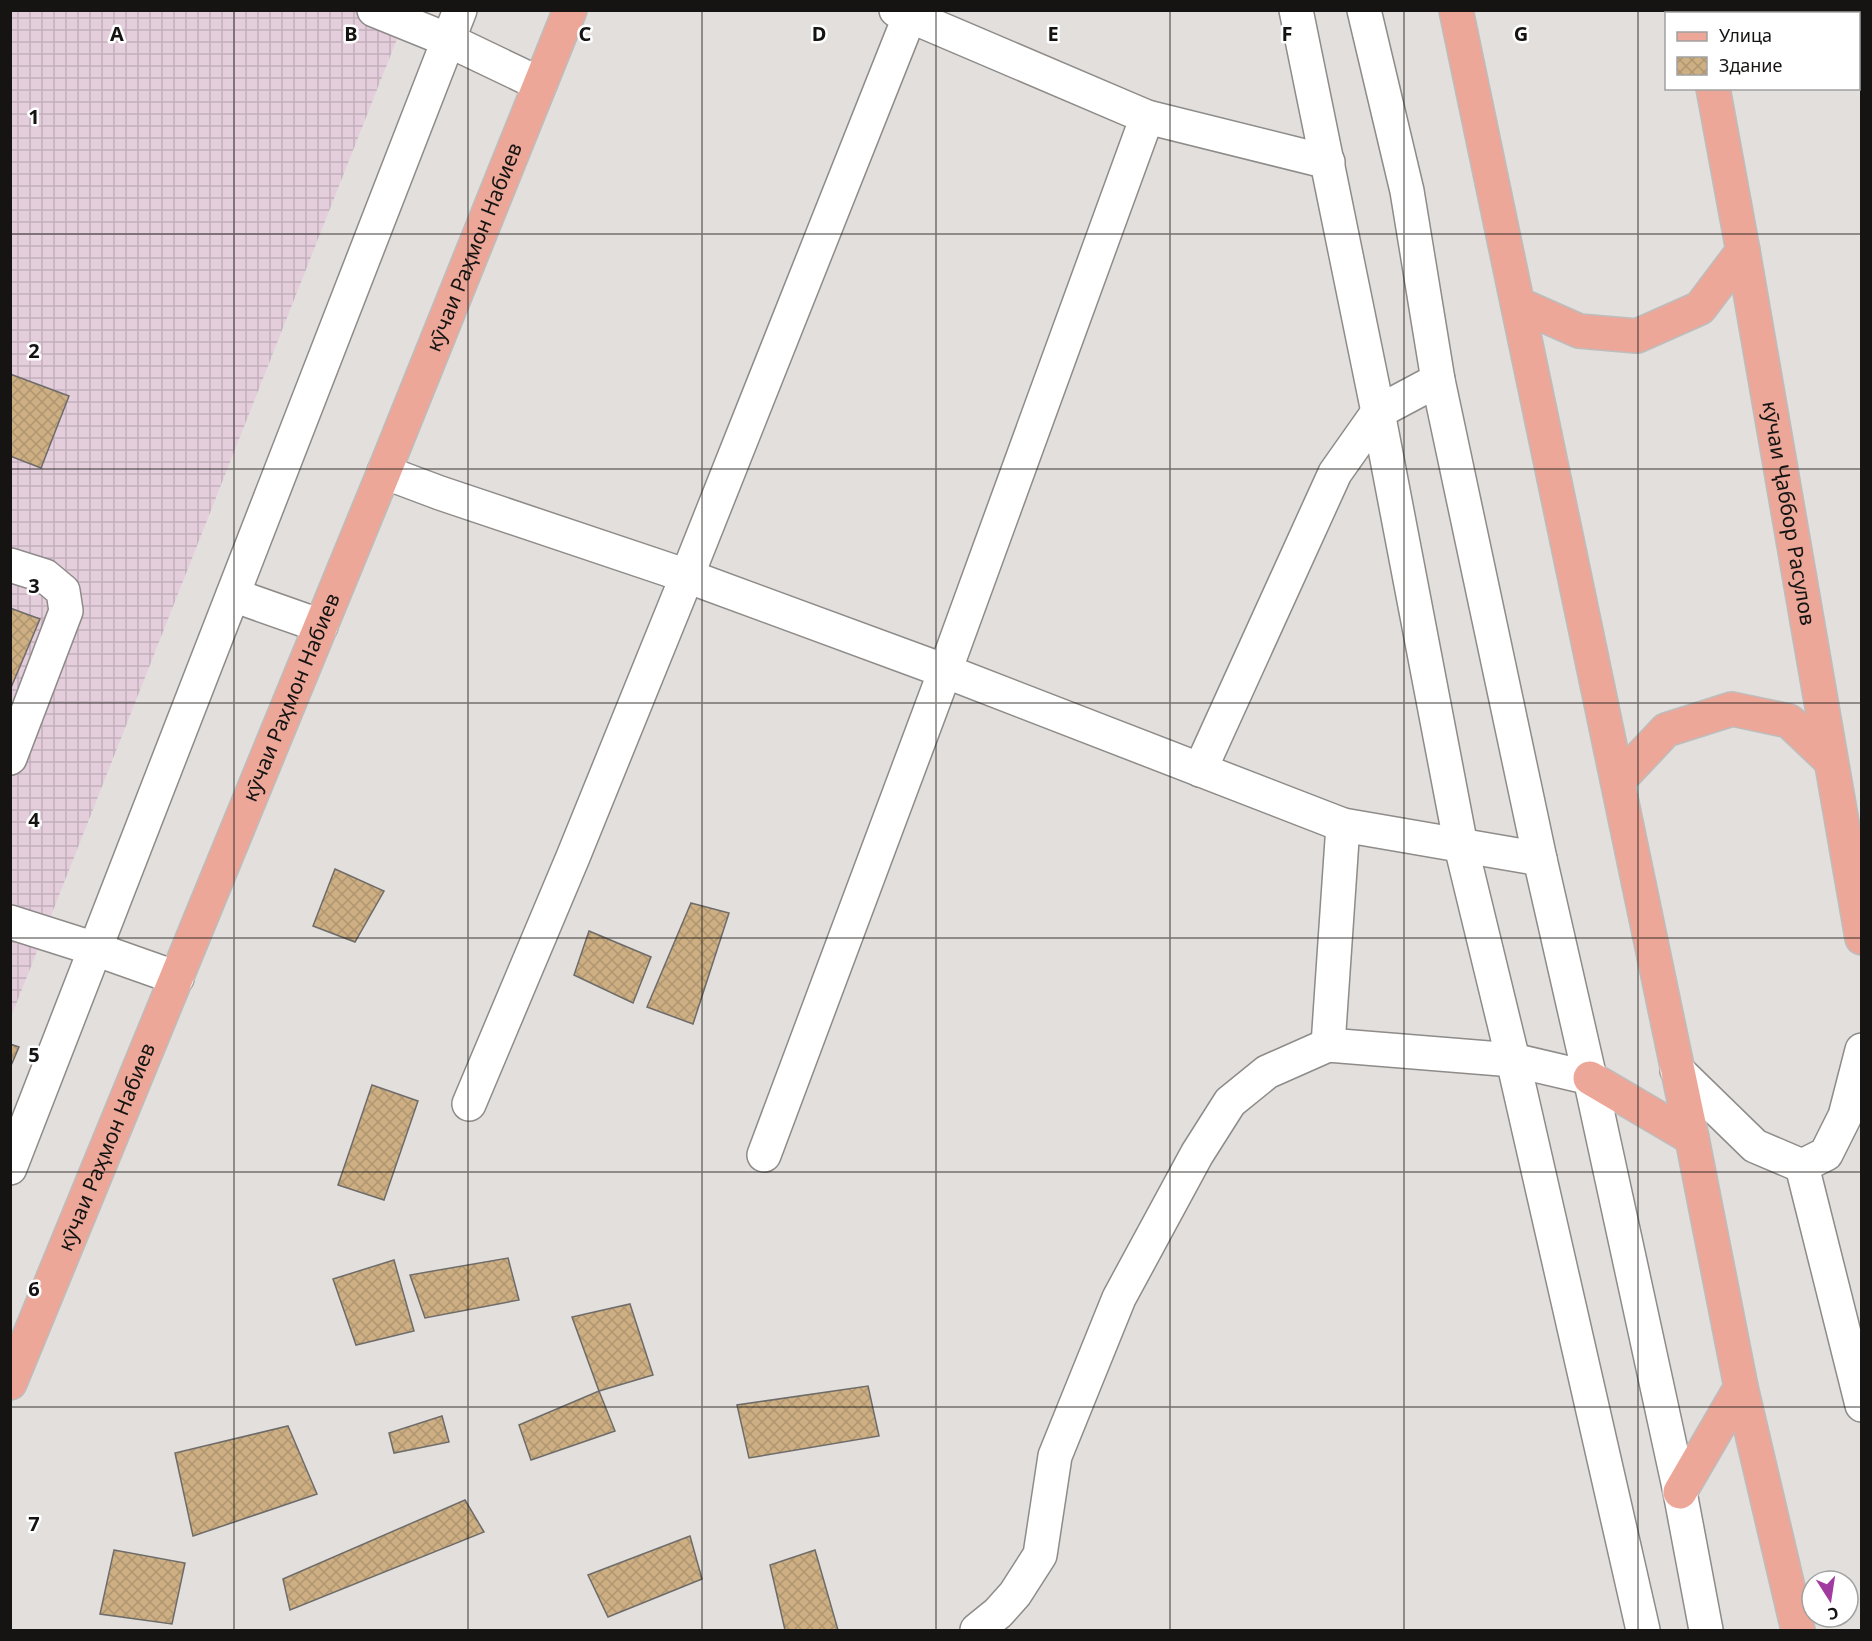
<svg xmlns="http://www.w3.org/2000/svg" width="1872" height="1641" font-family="'Noto Sans',sans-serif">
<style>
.industrial{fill:url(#industrial-grid)}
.building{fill:url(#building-cross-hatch);stroke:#6e6c6a;stroke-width:1.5}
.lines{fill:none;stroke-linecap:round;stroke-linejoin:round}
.minor-casing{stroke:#8e8b89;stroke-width:36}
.major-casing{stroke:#bdbdbd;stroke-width:36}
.minor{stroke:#fff;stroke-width:33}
.major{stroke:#eca798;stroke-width:33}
.grid{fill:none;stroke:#151413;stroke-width:1.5;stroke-opacity:0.55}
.labels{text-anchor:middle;stroke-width:5;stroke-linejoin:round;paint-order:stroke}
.street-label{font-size:21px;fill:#151413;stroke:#fff}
.grid-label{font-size:20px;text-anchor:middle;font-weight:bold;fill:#151413;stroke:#fff;stroke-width:5;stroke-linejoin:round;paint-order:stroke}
</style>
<defs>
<pattern id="industrial-grid" width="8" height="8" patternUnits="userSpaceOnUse" patternTransform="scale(1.5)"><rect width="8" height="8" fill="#e4cedc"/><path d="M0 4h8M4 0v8" fill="none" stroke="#c3b0bc"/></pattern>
<pattern id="building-cross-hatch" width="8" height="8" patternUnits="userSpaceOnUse" patternTransform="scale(1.5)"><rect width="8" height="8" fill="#cdaf83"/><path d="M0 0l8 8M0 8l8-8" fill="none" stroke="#af9670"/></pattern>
</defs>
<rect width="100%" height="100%" fill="#e2dfdc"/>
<!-- industrial -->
<polygon class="industrial" points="11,11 408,11 11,1017"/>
<!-- building -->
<g class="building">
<polygon points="10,374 69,396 41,468 10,456"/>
<polygon points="10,608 40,619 10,690"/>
<polygon points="335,869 384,891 355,942 313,926"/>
<polygon points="691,903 729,913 693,1024 647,1007"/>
<polygon points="589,931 651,957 633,1003 574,975"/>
<polygon points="10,1044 19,1047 10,1068"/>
<polygon points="372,1085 418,1101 384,1200 338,1185"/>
<polygon points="508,1258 519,1300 425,1318 410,1275"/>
<polygon points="394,1260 414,1331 356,1345 333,1279"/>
<polygon points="630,1304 653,1375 599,1391 572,1317"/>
<polygon points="868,1386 879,1436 749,1458 737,1405"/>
<polygon points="599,1391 615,1431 531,1460 519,1425"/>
<polygon points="442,1416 449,1442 394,1453 389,1433"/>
<polygon points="288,1426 317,1494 193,1536 175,1453"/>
<polygon points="465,1500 484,1532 290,1610 283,1579"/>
<polygon points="690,1536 702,1579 608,1617 588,1575"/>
<polygon points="114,1550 185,1563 172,1624 100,1614"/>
<polygon points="815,1550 838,1630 785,1630 770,1565"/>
</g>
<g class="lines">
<defs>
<g id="minor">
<polyline points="374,10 448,40 540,84"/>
<polyline points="896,10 1147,117 1328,162"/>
<polyline points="1296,10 1378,412 1461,846 1513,1060 1643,1630"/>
<polyline points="1364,10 1407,191 1438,380 1540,859 1590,1078 1680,1492 1706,1630"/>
<polyline points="1802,14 1814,10"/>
<polyline points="384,472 440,493 687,576 945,671 1343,825 1540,859"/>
<polyline points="10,565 45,576 63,591 66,611 10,758"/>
<polyline points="233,595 321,626"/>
<polyline points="1200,770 1335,473 1378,412 1438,380"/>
<polyline points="10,922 95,949 177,978"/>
<polyline points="1328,1045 1343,825"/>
<polyline points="1677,1070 1755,1146 1802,1166"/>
<polyline points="469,1104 573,857 687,576 912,10"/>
<polyline points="764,1155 945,671 1147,117"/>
<polyline points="1802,1166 1862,1405"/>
<polyline points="1802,1166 1826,1154 1845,1116 1862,1050"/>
<polyline points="10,1168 460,10"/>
<polyline points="977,1630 998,1613 1015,1594 1040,1555 1055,1456 1119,1298 1197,1154 1230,1102 1267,1072 1328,1045 1513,1060 1590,1078"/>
</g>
<g id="major">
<polyline points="1456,10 1692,1138 1741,1387 1798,1630"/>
<polyline points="1698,10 1698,14"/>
<path id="s1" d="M1713 88 1743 251 1862 938"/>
<polyline points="1518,304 1579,331 1637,336 1700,308 1743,251"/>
<polyline points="1618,781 1666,730 1732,709 1789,721 1830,760"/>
<polyline points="1590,1078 1692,1138"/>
<path id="s2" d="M10 1383 384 472 570 10"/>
<polyline points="1680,1492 1741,1387"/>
</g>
</defs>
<!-- minor casing -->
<use href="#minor" class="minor-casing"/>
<!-- major casing -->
<use href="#major" class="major-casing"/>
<!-- minor -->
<use href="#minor" class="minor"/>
<!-- major -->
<use href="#major" class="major"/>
</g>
<!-- grid -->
<path class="grid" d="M234 10V1630M468 10V1630M702 10V1630M936 10V1630M1170 10V1630M1404 10V1630M1638 10V1630M10 234H1862M10 469H1862M10 703H1862M10 938H1862M10 1172H1862M10 1407H1862"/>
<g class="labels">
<!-- street labels -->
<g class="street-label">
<text dy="7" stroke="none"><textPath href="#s2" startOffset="1227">кӯчаи Раҳмон Набиев</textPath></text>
<text dy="7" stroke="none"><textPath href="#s1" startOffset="432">кӯчаи Ҷаббор Расулов</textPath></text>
<text dy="7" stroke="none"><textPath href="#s2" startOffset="741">кӯчаи Раҳмон Набиев</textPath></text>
<text dy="7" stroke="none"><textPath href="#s2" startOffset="255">кӯчаи Раҳмон Набиев</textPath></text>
</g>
</g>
<g class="grid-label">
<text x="117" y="41">A</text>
<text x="351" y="41">B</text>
<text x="585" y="41">C</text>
<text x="819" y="41">D</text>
<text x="1053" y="41">E</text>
<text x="1287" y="41">F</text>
<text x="1521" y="41">G</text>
<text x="34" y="124">1</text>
<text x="34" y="358">2</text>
<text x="34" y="593">3</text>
<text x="34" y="827">4</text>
<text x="34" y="1062">5</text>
<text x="34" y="1296">6</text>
<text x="34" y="1531">7</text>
</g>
<!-- border -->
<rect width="1872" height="1641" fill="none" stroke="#151413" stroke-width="24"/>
<!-- legend -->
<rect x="1665" y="12" width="195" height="78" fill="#ffffff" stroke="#a1a1a1" stroke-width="1.5"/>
<rect x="1677" y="32" width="30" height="9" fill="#eca798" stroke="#a1a1a1" stroke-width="1.5"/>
<text x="1719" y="42" font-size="18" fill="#151413">Улица</text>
<rect x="1677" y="57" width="30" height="18" fill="url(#building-cross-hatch)" stroke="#a1a1a1" stroke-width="1.5"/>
<text x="1719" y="72" font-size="18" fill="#151413">Здание</text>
<!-- north arrow -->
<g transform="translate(1830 1599) rotate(168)"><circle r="28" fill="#ffffff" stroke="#a1a1a1" stroke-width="1.5"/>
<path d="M0-4.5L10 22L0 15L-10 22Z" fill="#a23b9f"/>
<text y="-9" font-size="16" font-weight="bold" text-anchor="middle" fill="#151413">С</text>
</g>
</svg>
